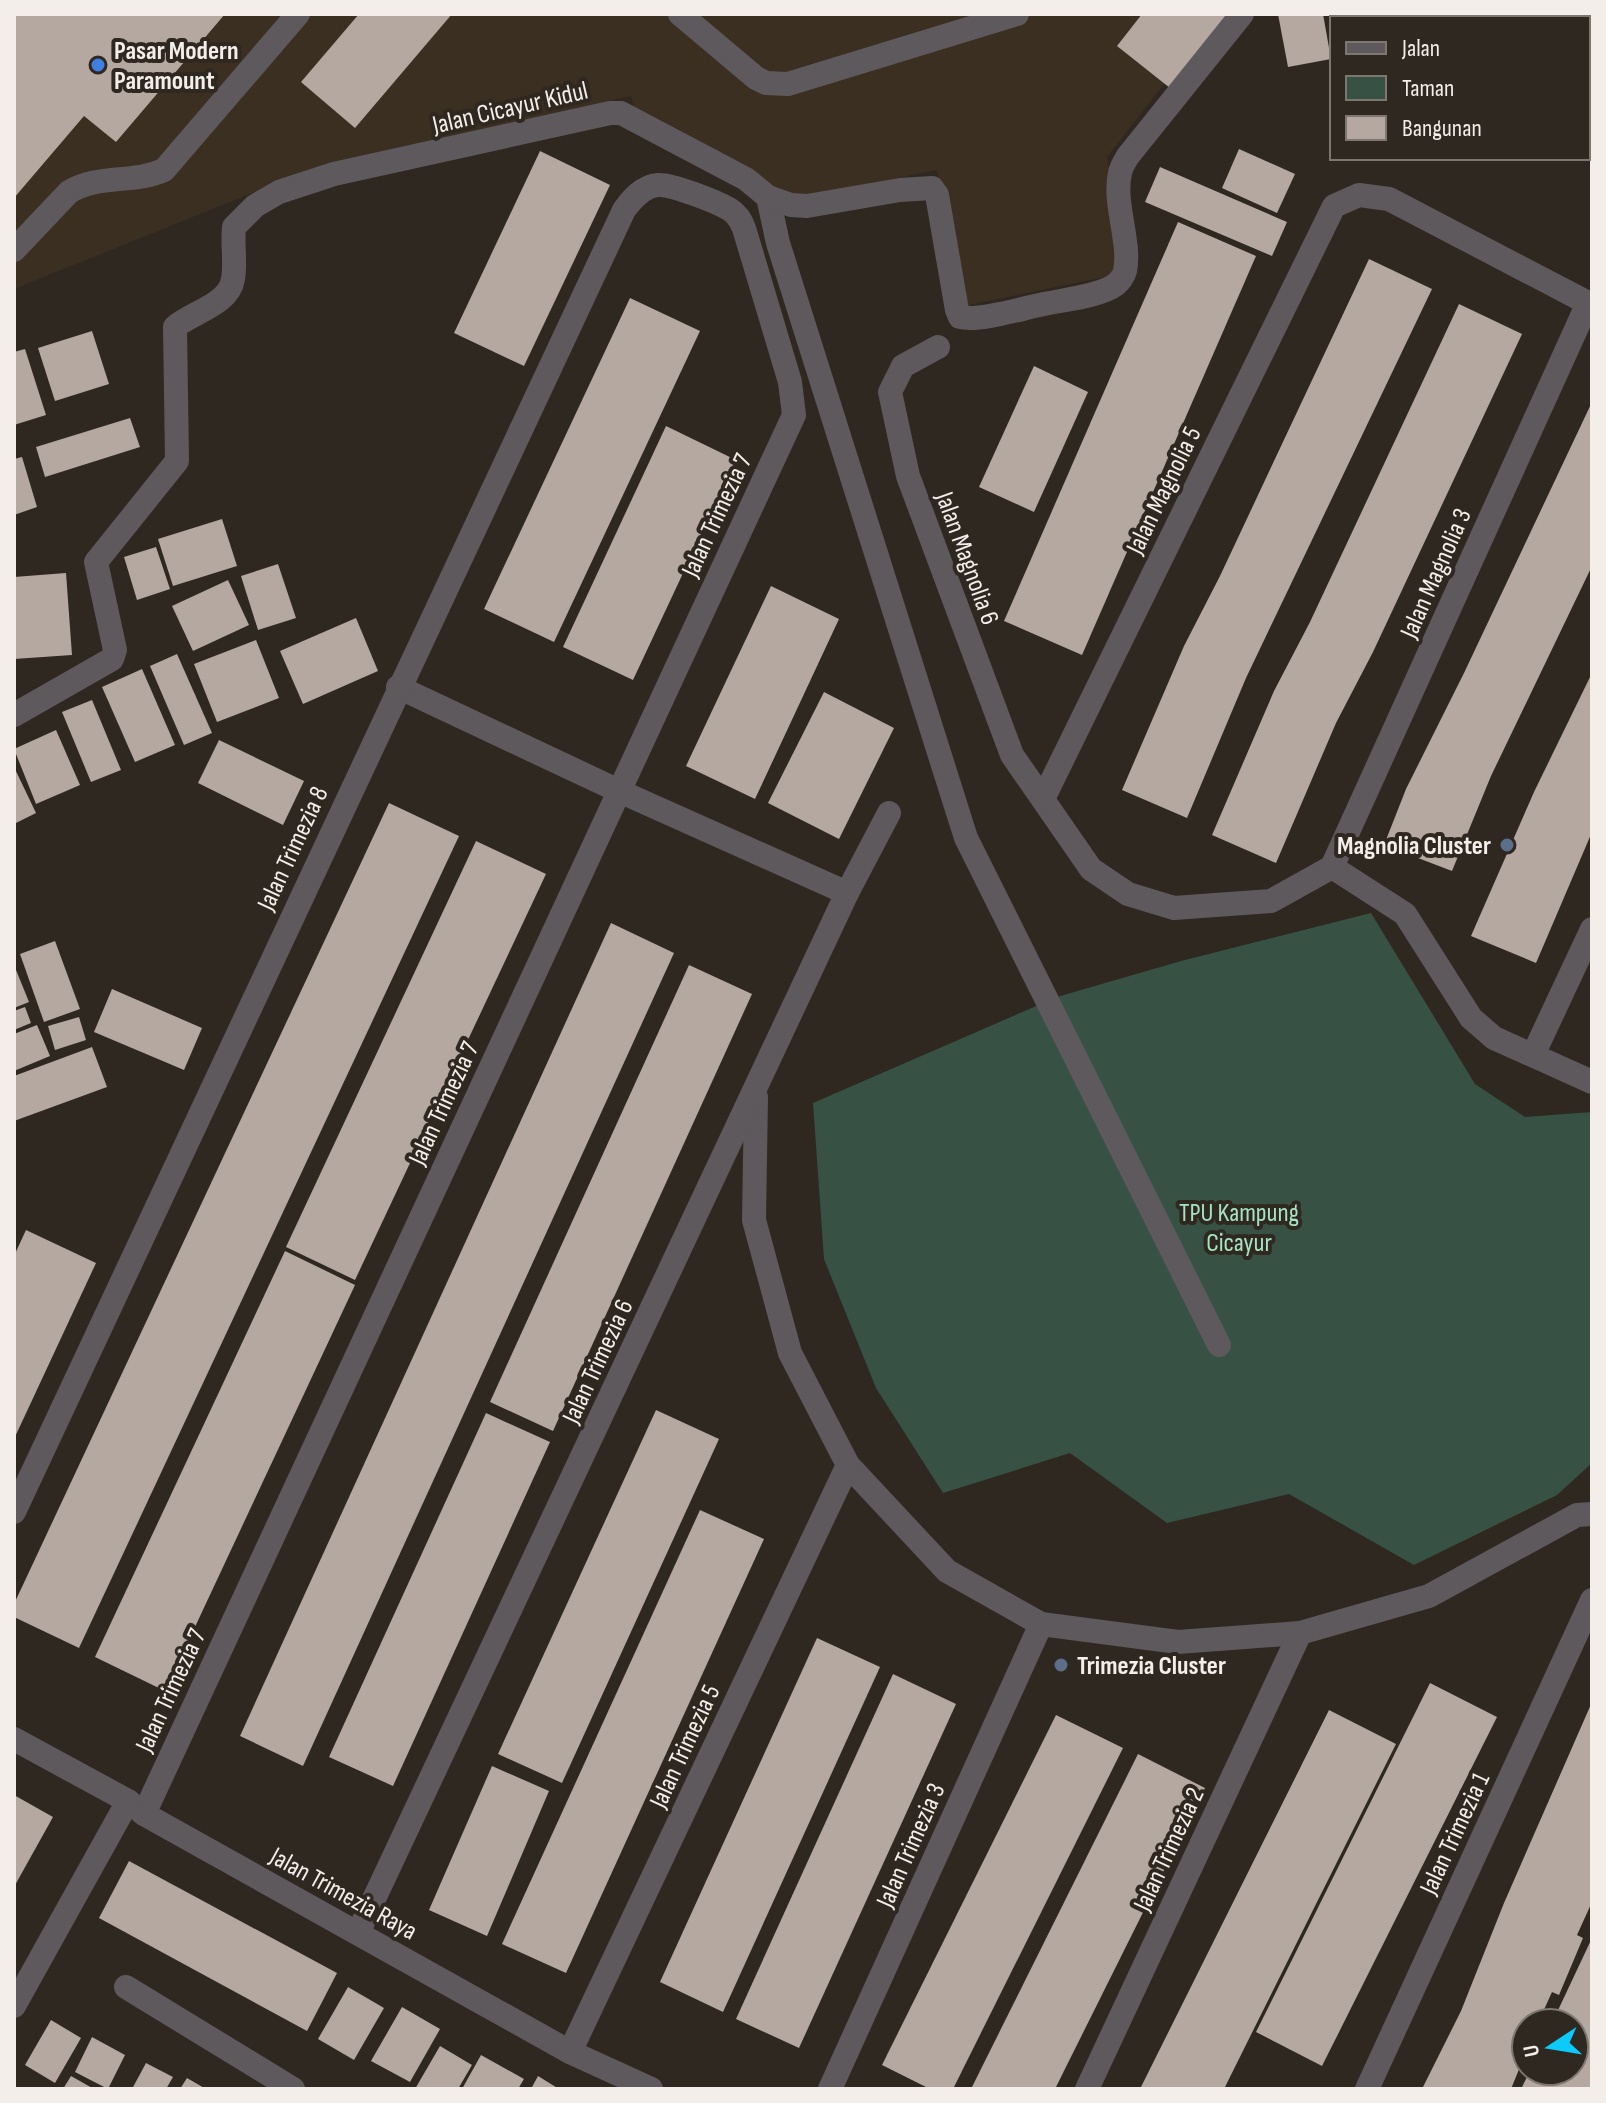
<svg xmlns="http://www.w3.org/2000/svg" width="1606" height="2103" font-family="'Sofia Sans Condensed',sans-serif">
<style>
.built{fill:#3b2f22}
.green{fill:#375144}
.building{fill:#b4a8a0}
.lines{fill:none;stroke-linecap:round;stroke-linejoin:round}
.minor{stroke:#5d595d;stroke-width:24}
.shop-dot{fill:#3f7fe0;stroke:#2f2820;stroke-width:3}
.service-dot{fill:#5c6f8a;stroke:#2f2820;stroke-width:3}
.labels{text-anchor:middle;stroke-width:8;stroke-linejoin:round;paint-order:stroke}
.poi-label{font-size:26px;font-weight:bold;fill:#f3eee9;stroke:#2f2820;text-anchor:start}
.street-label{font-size:26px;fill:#f3eee9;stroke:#2f2820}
.park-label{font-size:26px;fill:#a4e3c4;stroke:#2f2820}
</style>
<rect width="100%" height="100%" fill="#2f2820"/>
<!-- built -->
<polygon class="built" points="14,14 1219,14 1107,157 1124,273 964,306 937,170 793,199 636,117 631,96 317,167 14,289"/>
<!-- green -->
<polygon class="green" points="1371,913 1475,1084 1525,1117 1592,1112 1592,1463 1557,1495 1414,1565 1289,1494 1167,1523 1070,1453 943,1493 876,1388 824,1259 813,1103 1057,997 1181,961"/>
<!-- building -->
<g class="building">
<polygon points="14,14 225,14 116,142 84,116 14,198"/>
<polygon points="359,14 452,14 355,128 301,82"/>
<polygon points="1142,14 1236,14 1175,92 1117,46"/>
<polygon points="1278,14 1323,14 1331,59 1288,67"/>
<polygon points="1239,149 1295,174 1277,213 1222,188"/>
<polygon points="540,151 610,185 524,366 454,333"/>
<polygon points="1160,167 1287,222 1272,256 1145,202"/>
<polygon points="1178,222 1256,256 1082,655 1004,621"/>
<polygon points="1369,259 1432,289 1246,678 1187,818 1122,790 1184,646 1220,576"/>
<polygon points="630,298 700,331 554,642 484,609"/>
<polygon points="1459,304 1522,334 1373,652 1336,723 1276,863 1212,835 1274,691 1310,622"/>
<polygon points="92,331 109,384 55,401 38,348"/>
<polygon points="25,349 46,415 14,425 14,352"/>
<polygon points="1034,366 1088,392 1034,512 979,487"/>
<polygon points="1592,402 1592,566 1491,776 1452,871 1384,845 1406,789 1464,673"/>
<polygon points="130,418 140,447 45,477 36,447"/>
<polygon points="666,426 736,460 633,680 563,647"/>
<polygon points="22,457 37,507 14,515 14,459"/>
<polygon points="222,519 237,566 173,586 158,539"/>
<polygon points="156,547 170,589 137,600 124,557"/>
<polygon points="278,564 296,618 258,630 241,576"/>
<polygon points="66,573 72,655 14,659 14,577"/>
<polygon points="228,580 249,625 193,651 172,606"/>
<polygon points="771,586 839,619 755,799 686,766"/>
<polygon points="356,618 378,671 303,704 280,651"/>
<polygon points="256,640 279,698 217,722 194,664"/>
<polygon points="177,654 212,733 184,745 150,666"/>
<polygon points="142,669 175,745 135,762 102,687"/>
<polygon points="1592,673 1592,832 1536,963 1471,936 1534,792"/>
<polygon points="824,692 894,728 839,839 768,803"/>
<polygon points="92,700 121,770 91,782 62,712"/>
<polygon points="56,730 80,785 36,804 14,749"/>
<polygon points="219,740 304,781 283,825 198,783"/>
<polygon points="14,767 36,813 14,824"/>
<polygon points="389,803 459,836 79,1648 14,1617 14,1604"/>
<polygon points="476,841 546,874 355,1280 286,1247"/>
<polygon points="611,923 674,953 303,1766 240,1736"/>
<polygon points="55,941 80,1009 44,1022 20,954"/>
<polygon points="14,965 29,1002 14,1008"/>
<polygon points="689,965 752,994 553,1431 490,1402"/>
<polygon points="112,989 202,1028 184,1070 94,1032"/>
<polygon points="25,1007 31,1023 14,1030 14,1011"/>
<polygon points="79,1017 86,1040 55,1050 48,1026"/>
<polygon points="37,1025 50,1056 14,1071 14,1034"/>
<polygon points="92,1047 107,1087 14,1121 14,1076"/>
<polygon points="26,1230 96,1263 14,1439 14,1256"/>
<polygon points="285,1251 355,1285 165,1691 95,1657"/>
<polygon points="656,1410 719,1439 562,1783 498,1754"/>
<polygon points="486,1413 550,1442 393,1786 329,1757"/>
<polygon points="700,1510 764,1539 566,1973 502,1944"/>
<polygon points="817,1638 880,1667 723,2012 660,1982"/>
<polygon points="893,1674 956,1704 799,2048 736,2019"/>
<polygon points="1430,1683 1497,1717 1322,2066 1256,2032"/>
<polygon points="1592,1702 1592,1902 1577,1935 1583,1938 1559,1995 1552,1992 1538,2023 1526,2023 1526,2052 1511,2089 1422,2089 1461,2011 1504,1903"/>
<polygon points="1329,1710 1396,1744 1317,1902 1224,2089 1140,2089"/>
<polygon points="1056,1715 1123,1748 953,2089 930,2089 882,2065"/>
<polygon points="1138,1754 1205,1788 1055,2089 971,2089"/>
<polygon points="492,1766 549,1791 487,1936 429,1910"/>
<polygon points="14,1795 53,1817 14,1887"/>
<polygon points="129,1861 337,1973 307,2031 99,1918"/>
<polygon points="1592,1938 1592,2089 1521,2089 1530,2071 1574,2071 1574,2023 1552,2023"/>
<polygon points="348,1987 384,2008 354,2060 318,2039"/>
<polygon points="402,2007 440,2029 410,2082 371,2061"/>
<polygon points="51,2020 81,2038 55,2083 25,2065"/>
<polygon points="92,2037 125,2055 108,2089 75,2072"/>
<polygon points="440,2046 472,2065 458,2089 415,2089"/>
<polygon points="481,2055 524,2079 518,2089 462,2089"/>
<polygon points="146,2063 173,2077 166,2089 132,2089"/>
<polygon points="71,2076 94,2089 63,2089"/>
<polygon points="538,2076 559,2089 531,2089"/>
<polygon points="187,2078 206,2089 180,2089"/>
</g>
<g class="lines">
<!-- minor -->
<g class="minor">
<polyline points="680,14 756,78 766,83 788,84 1017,14"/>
<polyline points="768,197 778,243 966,838 1219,1345"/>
<path d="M14 250 69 192C98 174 133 184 164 170L298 14"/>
<polyline points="938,347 903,366 890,392 908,476 1012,755 1091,869 1128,894 1174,908 1271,901 1332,867 1405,914 1471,1018 1494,1038 1592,1082"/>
<polyline points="398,687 619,791 847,893"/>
<path d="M14 715 112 659 115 650 96 562 177 461 175 327C192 312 229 305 233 279 236 262 232 244 234 227L255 206 279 192 334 174 610 113H621L746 179 768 197 791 205 807 206 900 190 932 188 937 195 957 310 960 317C979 322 1023 308 1044 304 1063 300 1100 296 1115 285 1119 282 1124 276 1125 271 1131 242 1113 203 1120 173 1121 167 1125 161 1128 156L1242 14"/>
<polyline points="1043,799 1334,206 1359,195 1389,199 1588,303 1592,302"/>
<polyline points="1332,867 1588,303"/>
<polyline points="1533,1055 1592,929"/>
<polyline points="756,1097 754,1220 790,1353 848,1465 947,1571 1041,1624 1178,1642 1300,1633 1429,1596 1577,1515 1592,1514"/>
<path d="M14 1512 624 210C632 199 643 186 658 185 672 184 717 202 729 209 739 215 743 224 746 235L790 382 794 415 144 1814"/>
<polyline points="14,1739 128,1801 144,1814 570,2052 651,2089"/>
<polyline points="358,1933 847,893 889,813"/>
<polyline points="126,1987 293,2089"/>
<polyline points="14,2006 128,1801"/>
<polyline points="570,2052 848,1465"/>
<polyline points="830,2089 1041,1624"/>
<polyline points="1087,2089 1300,1633"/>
<polyline points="1367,2089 1592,1600"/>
</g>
</g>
<!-- markers -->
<circle class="shop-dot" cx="98" cy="65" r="8"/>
<g class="service-dot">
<circle cx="1507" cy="845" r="8"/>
<circle cx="1061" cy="1665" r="8"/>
</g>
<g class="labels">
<!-- poi labels -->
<g class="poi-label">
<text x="114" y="59">Pasar Modern<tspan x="114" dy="30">Paramount</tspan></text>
<text x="1491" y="854" text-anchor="end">Magnolia Cluster</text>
<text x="1077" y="1674">Trimezia Cluster</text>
</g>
<!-- street labels -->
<g class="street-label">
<text transform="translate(510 107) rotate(-13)" y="9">Jalan Cicayur Kidul</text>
<text transform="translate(1163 490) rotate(-64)" y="9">Jalan Magnolia 5</text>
<text transform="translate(716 515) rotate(-65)" y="9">Jalan Trimezia 7</text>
<text transform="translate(968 558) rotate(70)" y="9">Jalan Magnolia 6</text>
<text transform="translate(1435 573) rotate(-66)" y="9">Jalan Magnolia 3</text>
<text transform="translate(292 848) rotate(-65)" y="9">Jalan Trimezia 8</text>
<text transform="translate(443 1103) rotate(-65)" y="9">Jalan Trimezia 7</text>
<text transform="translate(597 1361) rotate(-65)" y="9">Jalan Trimezia 6</text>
<text transform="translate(170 1690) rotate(-65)" y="9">Jalan Trimezia 7</text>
<text transform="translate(684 1746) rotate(-65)" y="9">Jalan Trimezia 5</text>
<text transform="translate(1454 1833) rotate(-65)" y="9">Jalan Trimezia 1</text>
<text transform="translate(910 1845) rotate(-66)" y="9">Jalan Trimezia 3</text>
<text transform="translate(1168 1849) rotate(-65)" y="9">Jalan Trimezia 2</text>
<text transform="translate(344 1893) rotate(29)" y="9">Jalan Trimezia Raya</text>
</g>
<!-- park labels -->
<g class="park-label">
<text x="1239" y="1221">TPU Kampung<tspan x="1239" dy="30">Cicayur</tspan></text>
</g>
</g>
<!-- border -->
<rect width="1606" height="2103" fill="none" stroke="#f3eee9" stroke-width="32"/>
<!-- legend -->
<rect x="1330" y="16" width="260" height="144" fill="#2f2820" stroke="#7d7770" stroke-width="2"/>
<rect x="1346" y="42" width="40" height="12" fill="#5d595d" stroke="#7d7770" stroke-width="2"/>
<text x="1402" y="56" font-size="24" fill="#f3eee9">Jalan</text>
<rect x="1346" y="76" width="40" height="24" fill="#375144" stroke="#7d7770" stroke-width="2"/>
<text x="1402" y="96" font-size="24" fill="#f3eee9">Taman</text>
<rect x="1346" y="116" width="40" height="24" fill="#b4a8a0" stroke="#7d7770" stroke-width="2"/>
<text x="1402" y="136" font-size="24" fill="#f3eee9">Bangunan</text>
<!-- north arrow -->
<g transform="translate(1550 2047) rotate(258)"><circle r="38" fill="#2f2820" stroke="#7d7770" stroke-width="2"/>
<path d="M0-6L14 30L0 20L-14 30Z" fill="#0ccafa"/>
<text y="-12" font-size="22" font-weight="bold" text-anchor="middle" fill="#f3eee9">U</text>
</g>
</svg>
